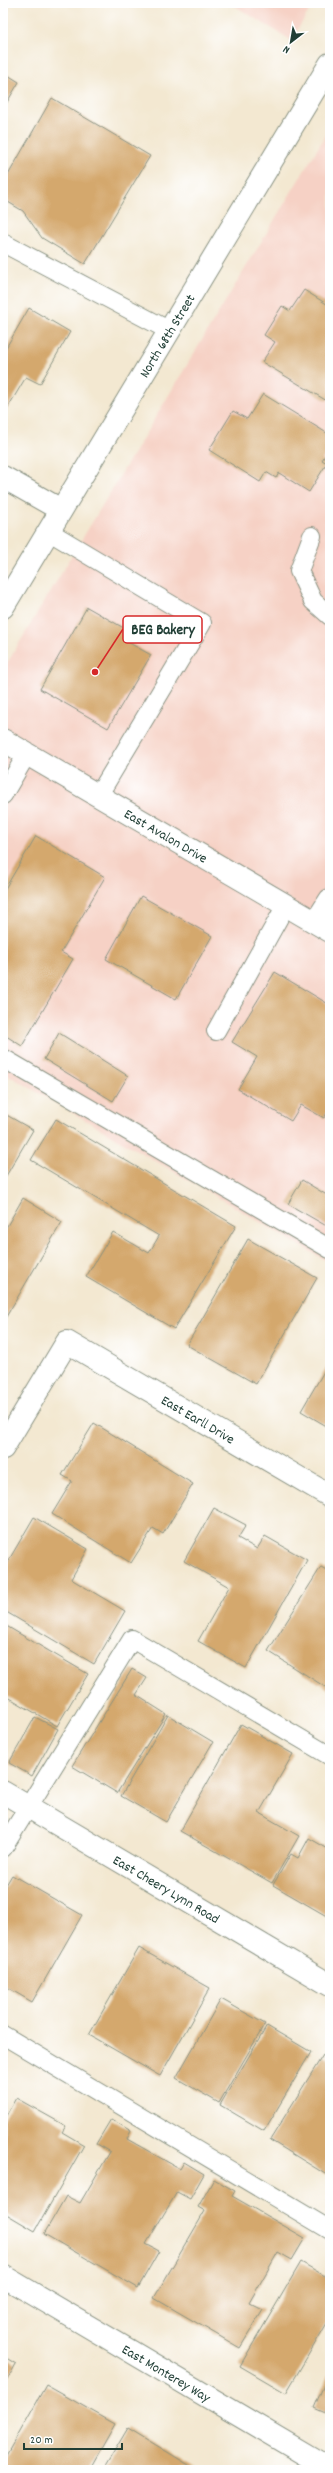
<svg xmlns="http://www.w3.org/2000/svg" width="333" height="2473" font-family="Dekko,sans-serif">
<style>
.built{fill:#f6d1c5}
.building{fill:#d4a86d}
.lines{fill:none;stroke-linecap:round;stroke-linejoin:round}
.lane-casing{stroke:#899282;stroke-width:20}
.street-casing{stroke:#899282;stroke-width:24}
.secondary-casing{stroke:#899282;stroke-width:24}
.lane{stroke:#fff;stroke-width:18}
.street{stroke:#fff;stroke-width:22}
.secondary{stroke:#fff;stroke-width:22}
.labels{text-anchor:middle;stroke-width:3;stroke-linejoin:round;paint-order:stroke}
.street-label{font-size:14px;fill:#1f3d34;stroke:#fff}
.leader{fill:none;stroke:#d62828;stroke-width:1.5}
.callout-dot{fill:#d62828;stroke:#fff;stroke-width:1.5}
.callout{fill:#fff;stroke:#d62828;stroke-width:1.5}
.callout-label{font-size:15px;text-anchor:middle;font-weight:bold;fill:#1f3d34}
</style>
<rect width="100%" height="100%" fill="#fff"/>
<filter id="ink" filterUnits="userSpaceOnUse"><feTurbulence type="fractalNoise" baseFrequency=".025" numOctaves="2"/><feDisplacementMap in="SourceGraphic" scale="8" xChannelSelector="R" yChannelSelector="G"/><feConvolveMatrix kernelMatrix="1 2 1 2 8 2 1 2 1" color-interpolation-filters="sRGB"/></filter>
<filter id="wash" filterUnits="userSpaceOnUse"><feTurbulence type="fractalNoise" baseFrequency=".012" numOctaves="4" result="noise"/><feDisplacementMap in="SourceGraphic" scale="16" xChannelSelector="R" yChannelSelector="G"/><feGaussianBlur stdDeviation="0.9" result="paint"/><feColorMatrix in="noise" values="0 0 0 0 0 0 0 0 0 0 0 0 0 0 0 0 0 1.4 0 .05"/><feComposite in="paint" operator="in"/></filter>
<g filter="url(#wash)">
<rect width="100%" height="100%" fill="#f3e8d1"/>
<!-- built -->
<g class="built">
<polygon points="230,3 314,3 291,40"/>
<polygon points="330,128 330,1263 3,1072 3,670"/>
</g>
<g id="blocks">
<!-- building -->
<g class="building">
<polygon points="3,72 19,82 3,109"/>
<polygon points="52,98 150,156 85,264 42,238 23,211 3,199 3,184"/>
<polygon points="304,290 330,306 330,396 327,401 262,362 275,342 264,335 282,306 290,311"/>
<polygon points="29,308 70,332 40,384 26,377 4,414 3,353"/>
<polygon points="263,394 330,435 330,448 322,460 327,463 309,492 279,473 276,478 266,472 260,482 209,450 233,411 247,419"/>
<polygon points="87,607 129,631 124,640 151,655 108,728 40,689"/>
<polygon points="36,836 105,877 61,952 73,959 22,1046 3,1034 3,892"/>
<polygon points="141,896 212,936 176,999 106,959"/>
<polygon points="275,972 330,1005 330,1108 324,1118 301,1105 291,1121 238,1089 257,1057 232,1042"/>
<polygon points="59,1033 128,1076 113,1101 44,1059"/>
<polygon points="3,1113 33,1130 3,1181"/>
<polygon points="56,1119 236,1226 174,1329 86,1277 113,1232 149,1253 159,1236 31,1160"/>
<polygon points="302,1180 330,1197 330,1228 288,1204"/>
<polygon points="23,1198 62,1222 3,1322 3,1233"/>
<polygon points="248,1239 317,1278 256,1384 187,1345"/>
<polygon points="330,1361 330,1428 301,1411"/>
<polygon points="94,1423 193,1484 163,1534 153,1528 131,1563 52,1514 72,1481 62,1475"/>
<polygon points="214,1508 246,1525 238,1538 257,1549 265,1536 307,1560 246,1668 198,1641 229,1587 184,1561"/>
<polygon points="34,1517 88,1549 71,1579 125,1611 94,1664 3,1610 3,1570"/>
<polygon points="321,1567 330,1572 330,1690 268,1651"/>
<polygon points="3,1624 88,1674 57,1726 3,1694"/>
<polygon points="132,1669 147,1678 136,1695 166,1714 117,1793 72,1766"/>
<polygon points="168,1715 213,1742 166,1822 121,1796"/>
<polygon points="35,1717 58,1729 32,1776 9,1763"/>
<polygon points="241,1724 293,1754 259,1813 299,1836 272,1883 180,1831"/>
<polygon points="309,1838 330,1850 330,1918 273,1885 291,1854 298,1858"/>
<polygon points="12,1875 82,1915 32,2002 3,1985 3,1890"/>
<polygon points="139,1948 210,1988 160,2076 89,2035"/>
<polygon points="221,1999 265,2024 219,2103 176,2078"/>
<polygon points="267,2026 311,2052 264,2131 220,2105"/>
<polygon points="323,2055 330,2059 330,2177 270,2140"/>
<polygon points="16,2098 66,2126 62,2132 84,2145 35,2231 3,2212 3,2121"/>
<polygon points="111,2119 131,2131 127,2139 180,2169 184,2162 204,2174 190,2199 177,2192 146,2244 159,2251 138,2288 44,2234 66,2196 80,2203 110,2152 96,2144"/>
<polygon points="214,2179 235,2191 232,2196 305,2238 292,2260 278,2252 249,2303 263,2310 240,2348 154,2298 205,2211 198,2207"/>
<polygon points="301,2262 330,2279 330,2318 286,2393 240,2366"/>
<polygon points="3,2356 16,2364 3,2387"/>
<polygon points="330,2371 330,2415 314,2408"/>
<polygon points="46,2385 115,2424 89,2470 3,2470 3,2461"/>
<polygon points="128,2428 197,2470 103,2470"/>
</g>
</g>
</g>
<g filter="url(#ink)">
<use href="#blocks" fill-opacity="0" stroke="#899282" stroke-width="1"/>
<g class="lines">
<defs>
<g id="lane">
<polyline points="3,243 170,331"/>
<polyline points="48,531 202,623 98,796"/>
<polyline points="312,536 299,571 313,601 330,616"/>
<polyline points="3,795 27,754"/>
<polyline points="216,1031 286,905"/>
<polyline points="3,1058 330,1249"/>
<polyline points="3,1848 132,1639 330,1756"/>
<polyline points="3,2035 330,2230"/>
</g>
<g id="street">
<polyline points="3,477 61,510"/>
<path id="s1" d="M3 740 330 931"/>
<polyline points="316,922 330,900"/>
<path id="s2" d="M3 1448 67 1342 330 1496"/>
<path id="s3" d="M3 1792 330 1985"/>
<path id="s4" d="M3 2276 330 2469"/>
</g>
<g id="secondary">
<path id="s5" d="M3 607 330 64"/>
</g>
</defs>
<!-- lane casing -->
<use href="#lane" class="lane-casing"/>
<!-- street casing -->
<use href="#street" class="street-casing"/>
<!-- secondary casing -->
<use href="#secondary" class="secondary-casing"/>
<!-- lane -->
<use href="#lane" class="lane"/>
<!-- street -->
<use href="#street" class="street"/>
<!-- secondary -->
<use href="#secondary" class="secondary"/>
</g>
</g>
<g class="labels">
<!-- street labels -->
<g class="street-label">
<text dy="5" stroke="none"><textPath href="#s5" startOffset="317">North 68th Street</textPath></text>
<text dy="5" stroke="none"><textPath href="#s1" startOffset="189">East Avalon Drive</textPath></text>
<text dy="5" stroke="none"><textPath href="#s2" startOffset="276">East Earll Drive</textPath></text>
<text dy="5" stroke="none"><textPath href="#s3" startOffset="190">East Cheery Lynn Road</textPath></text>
<text dy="5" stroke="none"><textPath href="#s4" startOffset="190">East Monterey Way</textPath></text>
</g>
</g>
<!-- callouts -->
<path class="leader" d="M95 672L123 629"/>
<circle class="callout-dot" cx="95" cy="672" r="4"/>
<rect class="callout" x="123" y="616" width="79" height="27" rx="4"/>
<g class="callout-label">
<text x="163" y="634">BEG Bakery</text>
</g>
<!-- margin -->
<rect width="333" height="2473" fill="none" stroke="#fff" stroke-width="16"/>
<!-- north arrow -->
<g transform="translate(291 42) rotate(211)" stroke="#ffffff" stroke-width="3" paint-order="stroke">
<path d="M0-3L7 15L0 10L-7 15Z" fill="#1f3d34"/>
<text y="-6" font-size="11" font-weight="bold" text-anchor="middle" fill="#1f3d34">N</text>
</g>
<!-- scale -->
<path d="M24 2443v6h98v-6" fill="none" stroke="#1f3d34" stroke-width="2"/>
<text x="30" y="2443" font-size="12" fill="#1f3d34" stroke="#ffffff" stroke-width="3" paint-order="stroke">20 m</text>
</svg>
